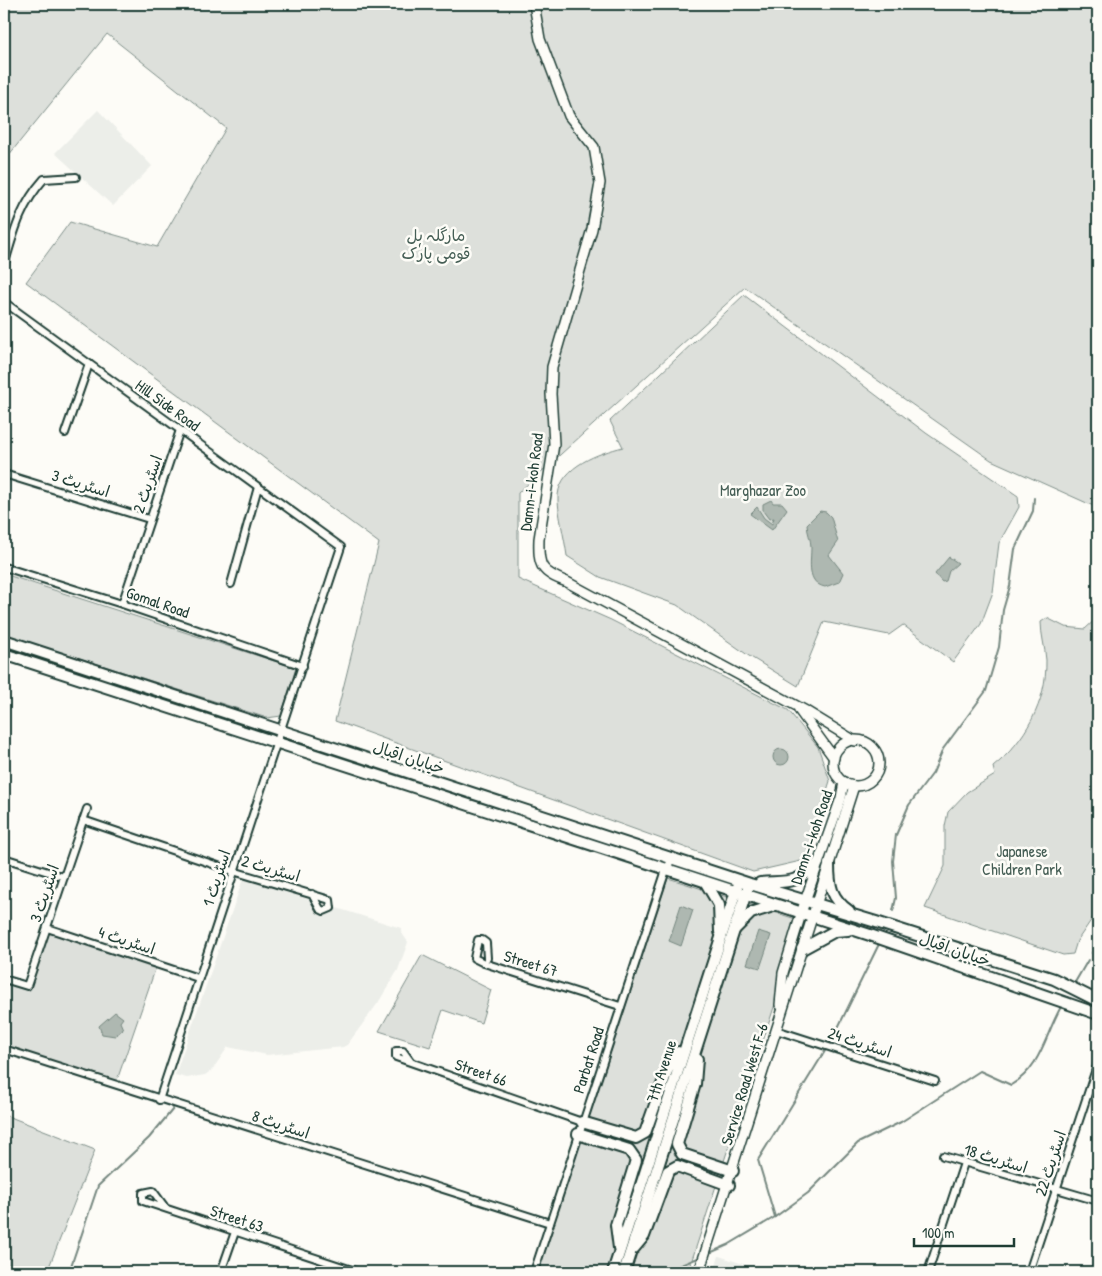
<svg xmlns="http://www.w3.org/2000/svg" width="1102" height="1276" font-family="'Patrick Hand','Playpen Sans Arabic',sans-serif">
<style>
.built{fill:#eceee9}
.green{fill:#dde0db;stroke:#7e8e88}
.water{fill:#aeb8b1;stroke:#75877f}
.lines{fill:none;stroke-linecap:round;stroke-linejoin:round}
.stream{stroke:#75877f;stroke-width:2}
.street-casing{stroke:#1f3d34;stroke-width:10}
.secondary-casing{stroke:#1f3d34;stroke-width:12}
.primary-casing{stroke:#1f3d34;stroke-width:14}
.street{stroke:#fdfcf7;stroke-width:6}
.secondary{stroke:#fdfcf7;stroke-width:9}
.primary{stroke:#fdfcf7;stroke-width:10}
.labels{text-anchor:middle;stroke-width:5;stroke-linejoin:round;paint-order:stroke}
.park-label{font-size:16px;fill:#455e55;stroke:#fdfcf7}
.street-label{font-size:16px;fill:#1f3d34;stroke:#fdfcf7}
</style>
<rect width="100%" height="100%" fill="#fdfcf7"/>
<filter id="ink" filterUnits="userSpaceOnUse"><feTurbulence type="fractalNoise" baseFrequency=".02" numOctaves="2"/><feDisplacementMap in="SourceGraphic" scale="10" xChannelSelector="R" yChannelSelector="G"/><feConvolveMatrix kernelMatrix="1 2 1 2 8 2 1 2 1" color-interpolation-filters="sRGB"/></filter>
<g filter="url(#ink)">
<!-- built -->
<g class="built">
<polygon points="98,110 152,166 113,206 55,153"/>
<polygon points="243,879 401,928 401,932 408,942 398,970 378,1003 347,1045 343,1047 267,1055 228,1047 212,1070 205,1075 187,1078 175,1075"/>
<polygon points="719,1256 764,1271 763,1272 714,1272"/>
</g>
<!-- green -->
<g class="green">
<polygon points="4,4 1098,4 1098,508 991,460 745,287 518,493 518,579 611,620 788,710 818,747 830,781 805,860 753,872 335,721 379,543 26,282 70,222 157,247 226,128 107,34 4,161"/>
<path d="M744 295 926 433 1018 496 1019 507 999 543 993 592 981 624 953 662 903 625 889 635 824 622 798 686 749 656 677 605 600 577 567 556C565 540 557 510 558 495 561 466 599 453 623 447L610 421Z"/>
<polygon points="4,574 296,668 281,716 267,718 4,634"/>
<path d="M1098 617V910L1077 941 1073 954 1063 955 925 908 945 866V826L948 812 967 792 995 775 993 767C1025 741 1047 702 1046 660 1045 647 1041 635 1041 622L1047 618 1065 627 1085 629Z"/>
<polygon points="668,878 802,921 688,1272 538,1272"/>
<polygon points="47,928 157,964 115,1086 4,1049 4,979 27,986"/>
<polygon points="422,955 491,990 481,1023 443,1010 430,1047 379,1031"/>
<polygon points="5,1115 95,1150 47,1272 4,1272"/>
</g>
<!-- water -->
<g class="water">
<polygon points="771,500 773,503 782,503 787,509 772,530 750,514 757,507 764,518 772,524 774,518 769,519 763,511 763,504"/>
<path d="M820 511 826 512 831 517 838 542 829 555 843 573 839 582 825 587C806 583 811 562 811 547 811 539 807 532 807 524Z"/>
<polygon points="949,557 958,563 949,571 946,581 942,582 935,574"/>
<circle cx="781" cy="757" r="8"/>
<polygon points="681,905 693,910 681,946 669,941"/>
<polygon points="758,931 771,935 760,968 747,964"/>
<polygon points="115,1012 123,1018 120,1022 123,1029 115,1036 102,1034 99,1026"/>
</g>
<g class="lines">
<!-- stream -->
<g class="stream">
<polyline points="893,911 896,898 893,861 896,835 909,805 933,773 943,749 986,691 999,647 1003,610 1010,586 1015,549 1033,511 1034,498"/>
<polyline points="1092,953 1098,942"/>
<polyline points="1074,984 1088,960"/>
<polyline points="831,1042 880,942"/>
<path d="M775 1217 808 1193 858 1143 901 1122 980 1071 1011 1085C1042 1067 1045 1034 1062 1005"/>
<polyline points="712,1252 728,1245 775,1217 758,1160 825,1051"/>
<polyline points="69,1272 98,1186 149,1138 173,1109"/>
<polyline points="664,1272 698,1258"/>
</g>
<defs>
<g id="street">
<path d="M4 266C14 232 20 206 44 179L76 177"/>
<polyline points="4,302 341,547 159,1100"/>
<polyline points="65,433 89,364"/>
<polyline points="4,474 149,519"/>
<polyline points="4,567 122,604 303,666"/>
<polyline points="231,584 258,487"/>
<polyline points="122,604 180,430"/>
<polyline points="83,820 233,871 330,900 331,908 324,911 320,909 312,894"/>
<polyline points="4,858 64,877"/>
<polyline points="47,928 198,978"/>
<polyline points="487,958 486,943 482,940 478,940 474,958 484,963 620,1006"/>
<polyline points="4,979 27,986 87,809"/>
<polyline points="776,1030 935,1081"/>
<polyline points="4,1049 550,1223"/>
<polyline points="411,1062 403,1051 396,1051 396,1057 582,1122"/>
<polyline points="943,1156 1098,1201"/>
<polyline points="164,1206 153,1191 143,1193 143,1201 358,1272"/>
<polyline points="221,1272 235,1232"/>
<polyline points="534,1272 666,870 673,857"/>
<polyline points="928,1272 964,1163"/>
<polyline points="1029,1272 1098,1063"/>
</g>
<g id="secondary">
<path d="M534 4 540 39 569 116 594 147 600 183 592 229 552 367 551 394 554 444 539 539C538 567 541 572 567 582L806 711 855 741"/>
<polyline points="799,710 834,758"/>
<circle cx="856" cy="763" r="23"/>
<polyline points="780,1005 783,973 805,901 841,798 844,782"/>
<polyline points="699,1272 854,786"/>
</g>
<g id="primary">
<polyline points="4,640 750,884 876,922 1054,979 1098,1001"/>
<polyline points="4,654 870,935 1098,1014"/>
<path d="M829 864C829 886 831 898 849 911"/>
<polyline points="706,883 719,905 720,932"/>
<path d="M760 883C790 881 795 885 818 863"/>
<polyline points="735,929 751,913 773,906"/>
<polyline points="802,949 835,931 848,930"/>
<polyline points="697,1059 695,1084 677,1144 682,1154 733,1171"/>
<polyline points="582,1122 636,1138 645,1133 667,1071 678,1052"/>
<polyline points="578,1134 629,1150 636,1160 616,1225 619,1248"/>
<polyline points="634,1248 644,1236 668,1171 677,1166 729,1185"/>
<polyline points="613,1272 737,888"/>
<polyline points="624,1272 747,890"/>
</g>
</defs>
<!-- street casing -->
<use href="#street" class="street-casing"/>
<!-- secondary casing -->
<use href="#secondary" class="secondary-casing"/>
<!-- primary casing -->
<use href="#primary" class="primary-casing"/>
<!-- street -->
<use href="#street" class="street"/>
<!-- secondary -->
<use href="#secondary" class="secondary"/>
<!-- primary -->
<use href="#primary" class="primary"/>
</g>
</g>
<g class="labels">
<!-- park labels -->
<g class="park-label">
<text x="436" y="241">مارگلہ ہل<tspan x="436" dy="18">قومی پارک</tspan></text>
<text x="763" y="496">Marghazar Zoo</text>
<text x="1022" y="857">Japanese<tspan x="1022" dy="18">Children Park</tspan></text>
</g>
<!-- street labels -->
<g class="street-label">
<text transform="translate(168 405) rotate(36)" y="6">Hill Side Road</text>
<text transform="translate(531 482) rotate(-83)" y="6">Damn-i-koh Road</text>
<text transform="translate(81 483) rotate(17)" y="6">اسٹریٹ 3</text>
<text transform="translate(147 484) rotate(-71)" y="6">اسٹریٹ 2</text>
<text transform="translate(158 602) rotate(19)" y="6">Gomal Road</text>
<text transform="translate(409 757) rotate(18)" y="6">خیابان اقبال</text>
<text transform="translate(811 837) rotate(-71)" y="6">Damn-i-koh Road</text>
<text transform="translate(271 868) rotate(16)" y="6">اسٹریٹ 2</text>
<text transform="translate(216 878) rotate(-72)" y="6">اسٹریٹ 1</text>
<text transform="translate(44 893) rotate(-71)" y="6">اسٹریٹ 3</text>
<text transform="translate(127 940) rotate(18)" y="6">اسٹریٹ 4</text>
<text transform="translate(955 949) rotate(19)" y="6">خیابان اقبال</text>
<text transform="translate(531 963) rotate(17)" y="6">Street 67</text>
<text transform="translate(860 1042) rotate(18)" y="6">اسٹریٹ 24</text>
<text transform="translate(588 1060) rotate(-72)" y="6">Parbat Road</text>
<text transform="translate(661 1071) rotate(-72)" y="6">7th Avenue</text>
<text transform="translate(481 1072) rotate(19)" y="6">Street 66</text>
<text transform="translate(744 1084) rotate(-73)" y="6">Service Road West F-6</text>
<text transform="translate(281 1124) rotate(18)" y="6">اسٹریٹ 8</text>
<text transform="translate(996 1158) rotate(17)" y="6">اسٹریٹ 18</text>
<text transform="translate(1050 1163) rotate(-72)" y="6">اسٹریٹ 22</text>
<text transform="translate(237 1218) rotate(18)" y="6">Street 63</text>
</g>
</g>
<!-- margin -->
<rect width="1102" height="1276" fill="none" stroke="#fdfcf7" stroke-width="20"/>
<rect x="10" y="10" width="1082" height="1256" fill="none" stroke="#1f3d34" stroke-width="2" filter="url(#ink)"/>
<!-- scale -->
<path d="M914 1238v8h100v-8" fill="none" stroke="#1f3d34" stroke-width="2.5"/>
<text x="922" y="1238" font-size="15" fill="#1f3d34" stroke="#fdfcf7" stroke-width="4" paint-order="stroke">100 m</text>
</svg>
